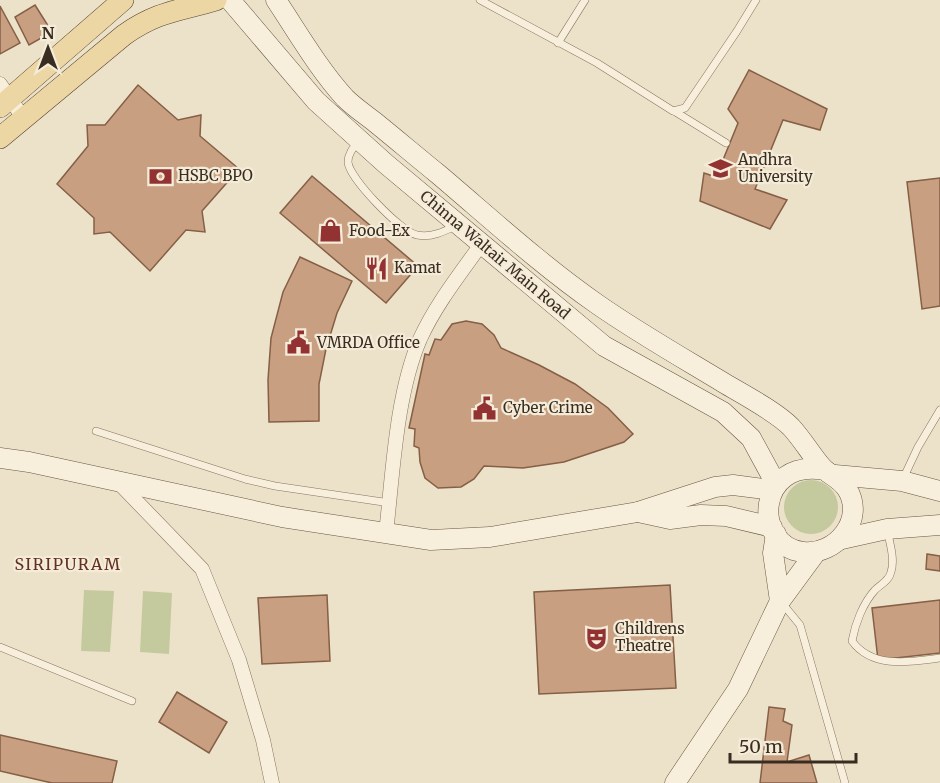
<svg xmlns="http://www.w3.org/2000/svg" width="940" height="783" font-family="Merriweather,serif">
<style>
.green{fill:#c4ca9d}
.building{fill:#c89f81;stroke:#855f46;stroke-width:1.5}
.lines{fill:none;stroke-linecap:round;stroke-linejoin:round}
.lane-casing{stroke:#87745f;stroke-width:8}
.street-casing{stroke:#87745f;stroke-width:15}
.secondary-casing{stroke:#695642;stroke-width:21}
.primary-casing{stroke:#564332;stroke-width:22}
.lane{stroke:#f7efdc;stroke-width:7}
.street{stroke:#f7efdc;stroke-width:14}
.secondary{stroke:#f7efdc;stroke-width:20}
.primary{stroke:#ecd6a4;stroke-width:21}
.labels{text-anchor:middle;stroke-width:4.5;stroke-linejoin:round;paint-order:stroke}
.poi-label{font-size:15px;fill:#392d21;stroke:#f4ecd8;text-anchor:start}
.street-label{font-size:15px;fill:#392d21;stroke:#f4ecd8}
.neighbourhood-label{font-size:16px;letter-spacing:1.5px;fill:#623123;stroke:#f4ecd8}
</style>
<rect width="100%" height="100%" fill="#ece2c9"/>
<!-- green -->
<g class="green">
<circle cx="811" cy="507" r="27"/>
<polygon points="84,590 114,591 110,652 81,651"/>
<polygon points="143,591 172,593 169,654 140,652"/>
</g>
<!-- building -->
<g class="building">
<polygon points="35,5 52,32 29,45 15,17"/>
<polygon points="0,6 20,43 0,54"/>
<polygon points="749,70 827,109 820,130 783,120 755,189 787,200 770,229 700,201 704,173 716,177 738,123 728,109"/>
<polygon points="138,85 178,120 201,115 200,136 239,169 202,211 205,232 186,230 150,271 110,232 94,234 94,218 57,184 88,146 87,125 105,125"/>
<polygon points="312,176 418,266 386,303 280,213"/>
<polygon points="940,178 940,306 922,309 907,182"/>
<polygon points="300,257 352,281 337,313 326,349 319,384 319,421 269,422 268,380 271,338 283,292"/>
<polygon points="466,321 482,324 494,335 501,348 539,365 575,384 608,408 633,434 624,442 564,462 523,468 484,466 474,479 461,487 438,488 425,478 420,462 419,448 414,446 415,429 409,428 425,354 429,355 435,339 441,340 452,324"/>
<polygon points="927,554 940,556 940,571 926,569"/>
<polygon points="670,585 676,688 539,694 534,592"/>
<polygon points="327,595 330,661 262,664 258,598"/>
<polygon points="940,600 940,653 878,660 872,608"/>
<polygon points="177,692 227,722 209,753 159,722"/>
<polygon points="769,707 785,709 783,721 792,725 787,762 809,755 817,783 760,783"/>
<polygon points="0,735 117,761 112,783 52,783 0,771"/>
</g>
<g class="lines">
<defs>
<g id="lane">
<polyline points="480,0 597,63 673,111 685,108 737,31 756,0"/>
<polyline points="558,43 585,0"/>
<polyline points="674,111 726,143"/>
<path d="M359 141C354 147 348 153 348 162 349 178 401 232 417 235 432 238 445 231 457 225"/>
<polyline points="96,431 245,479 275,486 390,503"/>
<polyline points="903,479 918,447 940,410"/>
<path d="M887 530C890 543 895 560 891 572 889 581 881 584 875 590 863 603 855 624 852 641 872 669 910 662 940 658"/>
<polyline points="782,603 800,625 845,783"/>
<polyline points="0,647 132,701"/>
</g>
<g id="street">
<polyline points="0,84 24,119"/>
<polyline points="116,480 202,569 239,660 263,740 272,783"/>
<path d="M386 533C393 472 396 395 420 339 436 304 460 274 482 243"/>
</g>
<g id="secondary">
<polyline points="230,0 316,101 386,164 604,346 723,412 751,438 776,484"/>
<path d="M276 0C298 33 318 68 345 98 354 107 366 115 376 123 397 140 417 157 438 174 490 218 541 265 597 304 637 332 681 357 724 383 744 395 775 411 791 427 802 439 811 454 821 466 828 475 839 477 847 489 866 519 836 556 803 552 752 546 756 458 824 470"/>
<polyline points="0,458 29,462 282,517 431,540 490,537 638,512 715,487 733,485 772,490"/>
<polyline points="835,475 902,481 940,491"/>
<polyline points="638,512 670,519 701,515 726,516 772,527"/>
<polyline points="776,534 773,553 780,601"/>
<polyline points="842,539 887,529 940,525"/>
<polyline points="675,783 738,689 780,601 816,552"/>
</g>
<g id="primary">
<polyline points="0,107 123,0"/>
<path d="M0 138 124 35C158 11 179 11 216 0"/>
</g>
</defs>
<!-- lane casing -->
<use href="#lane" class="lane-casing"/>
<!-- street casing -->
<use href="#street" class="street-casing"/>
<!-- secondary casing -->
<use href="#secondary" class="secondary-casing"/>
<!-- primary casing -->
<use href="#primary" class="primary-casing"/>
<!-- lane -->
<use href="#lane" class="lane"/>
<!-- street -->
<use href="#street" class="street"/>
<!-- secondary -->
<use href="#secondary" class="secondary"/>
<!-- primary -->
<use href="#primary" class="primary"/>
</g>
<!-- icons -->
<defs>
<symbol id="university-bare" viewBox="-9 -9 18 18"><path d="M0-5L7-2L0 1L-7-2ZM-4 1L0 2.5L4 1V4Q0 6-4 4Z" fill="#923233" stroke="#f4ecd8" stroke-width="2.5" paint-order="stroke"/></symbol>
<symbol id="bank-bare" viewBox="-9 -9 18 18"><path d="M-6-4H6V4H-6ZM0-2.3a2.3 2.3 0 1 0 0 4.6a2.3 2.3 0 1 0 0-4.6Z" fill="#923233" stroke="#f4ecd8" stroke-width="2.5" paint-order="stroke"/></symbol>
<symbol id="shop-bare" viewBox="-9 -9 18 18"><path d="M-5-2.5h2.3a2.7 3.5 0 0 1 5.4 0H5L5.5 6h-11ZM-1.5-2.5h3a1.5 2.3 0 0 0-3 0Z" fill="#923233" stroke="#f4ecd8" stroke-width="2.5" paint-order="stroke"/></symbol>
<symbol id="restaurant-bare" viewBox="-9 -9 18 18"><path d="M-5-6h1v4h1v-4h1v4h1v-4h1v5L-1.5 .5V6h-2V.5L-5-1ZM5-6V6H3V1.5H1.5Q1.5-4 5-6Z" fill="#923233" stroke="#f4ecd8" stroke-width="2.5" paint-order="stroke"/></symbol>
<symbol id="civic-bare" viewBox="-9 -9 18 18"><path d="M-.6-6.5H3V-4.5H.6V-3L4-1V1h2V6H-6V1h2V-1L-.6-3ZM-1.2 2.5V6h2.4V2.5Z" fill="#923233" stroke="#f4ecd8" stroke-width="2.5" paint-order="stroke"/></symbol>
<symbol id="theatre-bare" viewBox="-9 -9 18 18"><path d="M-5-5.5Q0-4 5-5.5V0Q5 5 0 6Q-5 5-5 0ZM-3.3-2.5H-1v1.5H-3.3ZM1-2.5H3.3v1.5H1ZM-2.8 1Q0 5.5 2.8 1Z" fill="#923233" stroke="#f4ecd8" stroke-width="2.5" paint-order="stroke"/></symbol>
</defs>
<g fill-rule="evenodd">
<use href="#university-bare" x="704" y="152" width="33" height="33"/>
<use href="#bank-bare" x="144" y="160" width="33" height="33"/>
<use href="#shop-bare" x="314" y="214" width="33" height="33"/>
<use href="#restaurant-bare" x="360" y="252" width="33" height="33"/>
<use href="#civic-bare" x="282" y="326" width="33" height="33"/>
<use href="#civic-bare" x="468" y="392" width="33" height="33"/>
<use href="#theatre-bare" x="580" y="622" width="33" height="33"/>
</g>
<g class="labels">
<!-- poi labels -->
<g class="poi-label">
<text x="738" y="165">Andhra<tspan x="738" dy="17">University</tspan></text>
<text x="178" y="181">HSBC BPO</text>
<text x="349" y="236">Food-Ex</text>
<text x="394" y="273">Kamat</text>
<text x="317" y="348">VMRDA Office</text>
<text x="503" y="413">Cyber Crime</text>
<text x="615" y="634">Childrens<tspan x="615" dy="17">Theatre</tspan></text>
</g>
<!-- street labels -->
<g class="street-label">
<text transform="translate(495 255) rotate(40)" y="5">Chinna Waltair Main Road</text>
</g>
<!-- neighbourhood labels -->
<g class="neighbourhood-label">
<text x="68" y="570">SIRIPURAM</text>
</g>
</g>
<!-- north arrow -->
<g transform="translate(48 48)" stroke="#f4ecd8" stroke-width="4.5" paint-order="stroke">
<path d="M0-4.5L10 22L0 15L-10 22Z" fill="#392d21"/>
<text y="-9" font-size="16" font-weight="bold" text-anchor="middle" fill="#392d21">N</text>
</g>
<!-- scale -->
<path d="M730 753v9h126v-9" fill="none" stroke="#392d21" stroke-width="3"/>
<text x="739" y="753" font-size="18" fill="#392d21" stroke="#f4ecd8" stroke-width="4.5" paint-order="stroke">50 m</text>
</svg>
